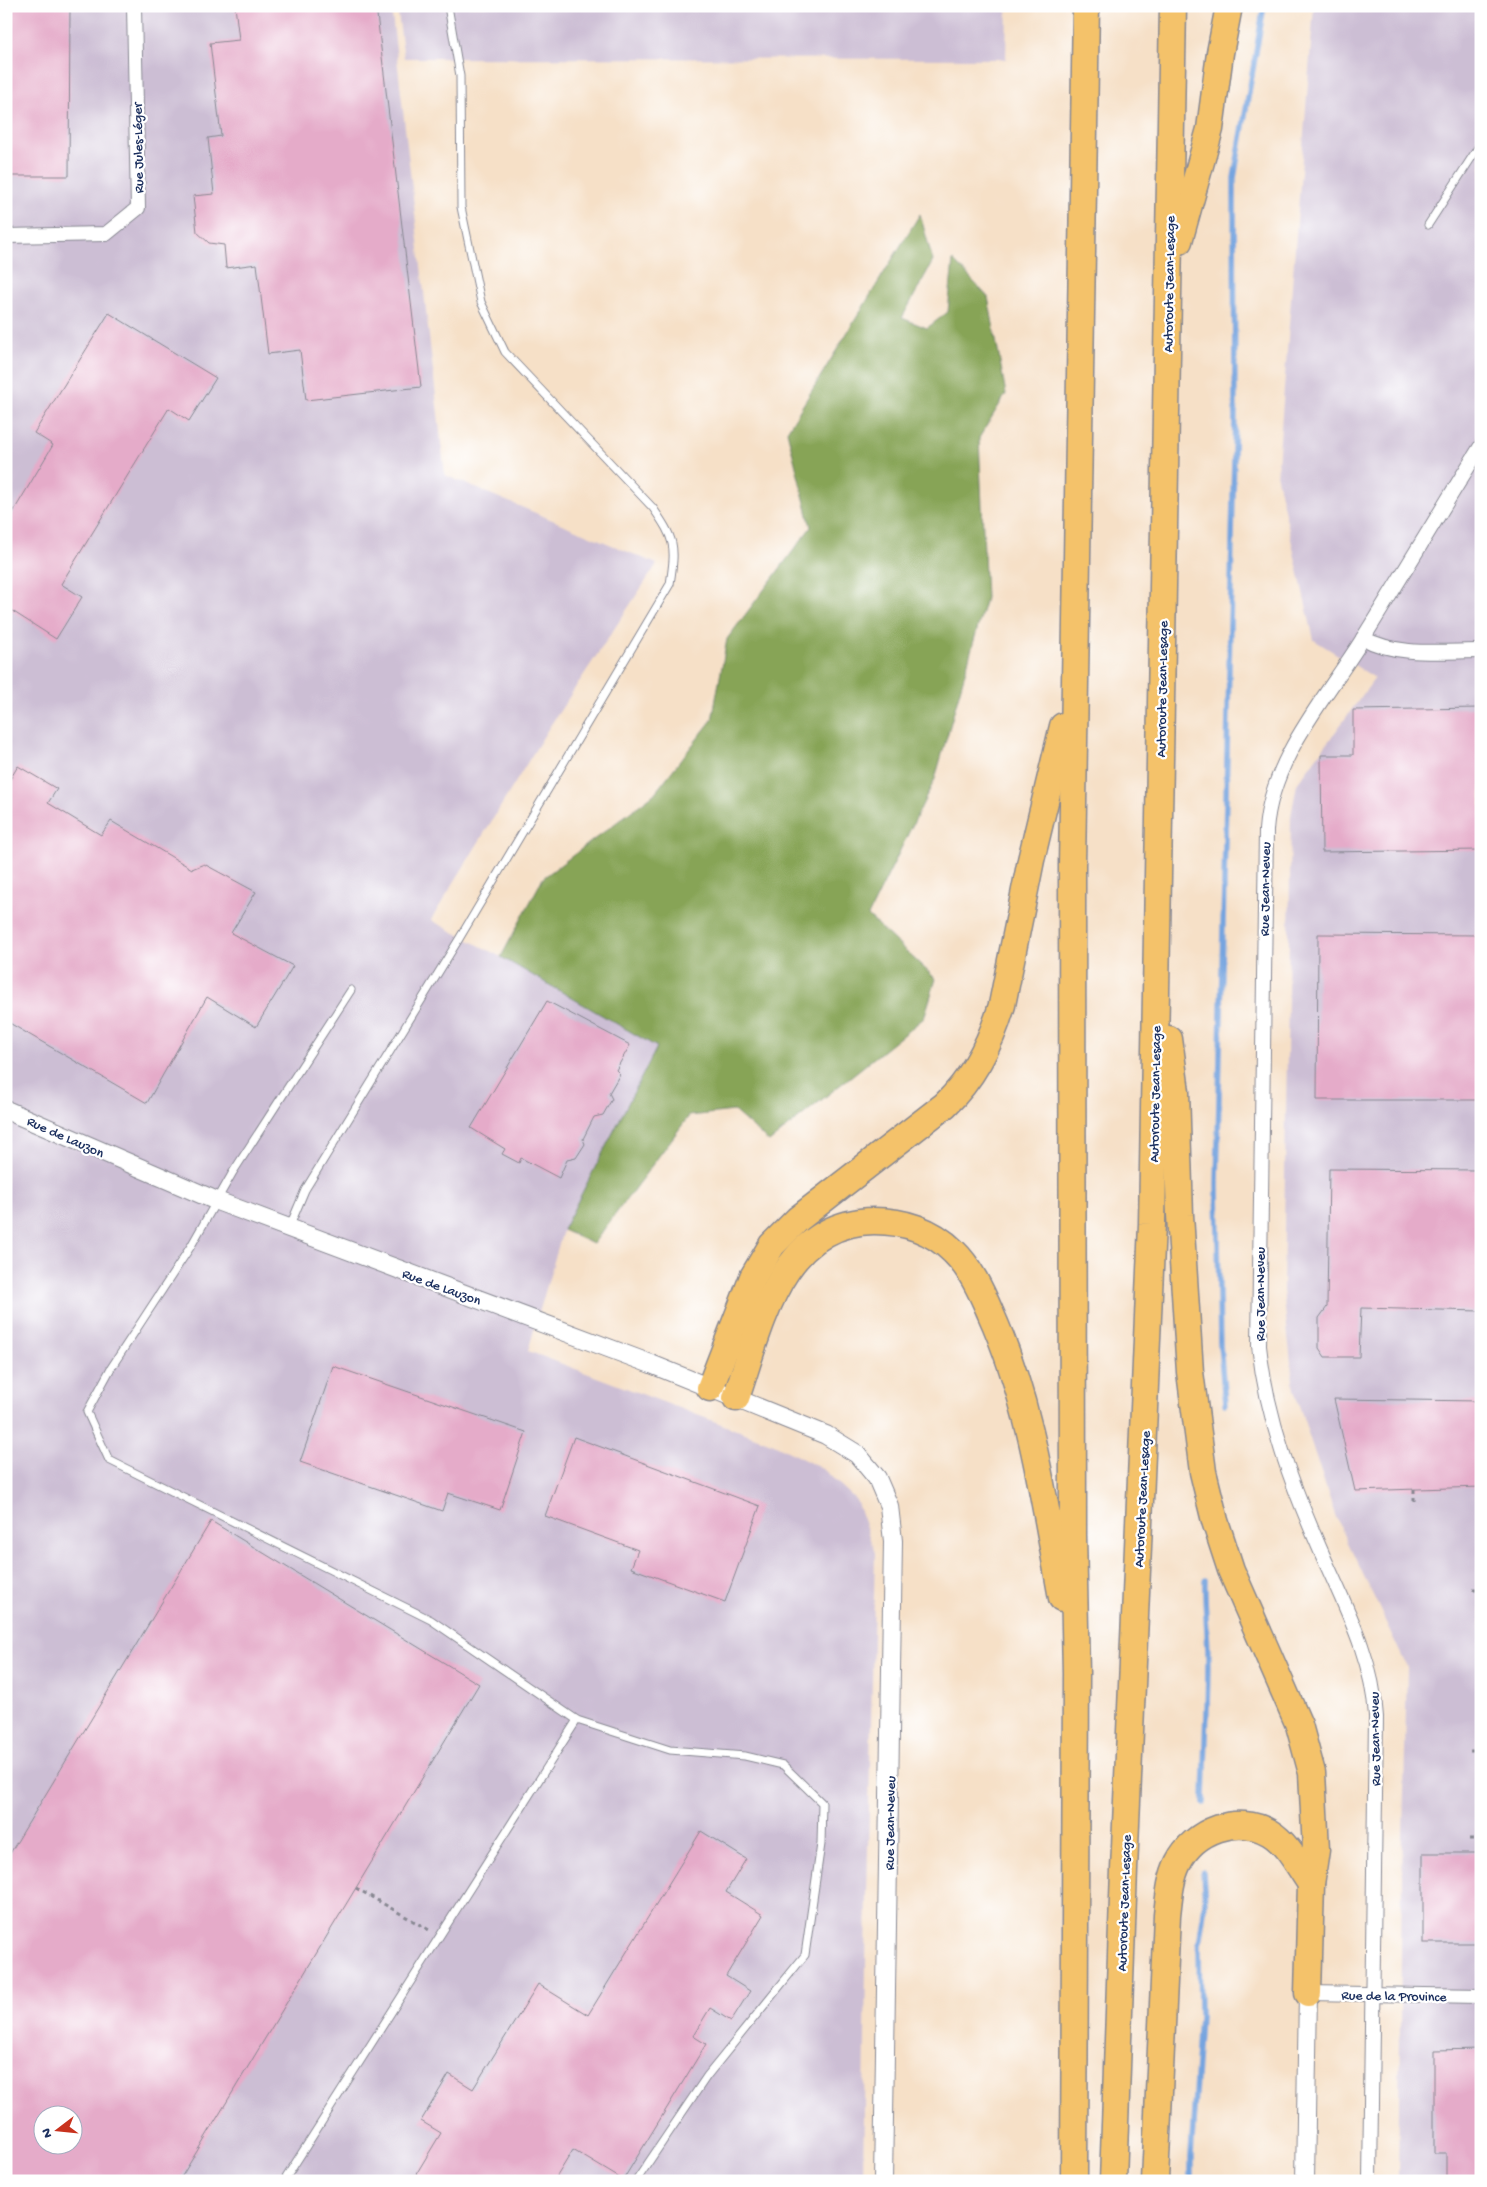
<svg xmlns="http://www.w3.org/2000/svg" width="1487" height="2187" font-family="'Gochi Hand',sans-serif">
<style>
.industrial{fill:#ccbed4;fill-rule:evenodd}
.forest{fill:#87a456;stroke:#516a5a}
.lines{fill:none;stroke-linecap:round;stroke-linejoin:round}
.stream{stroke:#76a4df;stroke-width:5.5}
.building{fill:#e5abc9;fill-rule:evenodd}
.service-casing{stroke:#888892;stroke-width:9}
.minor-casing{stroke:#888892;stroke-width:16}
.tertiary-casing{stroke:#888892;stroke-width:20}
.motorway-casing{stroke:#888892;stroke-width:29}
.path{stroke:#888892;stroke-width:3;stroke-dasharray:4 4;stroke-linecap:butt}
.service{stroke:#fff;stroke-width:7}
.minor{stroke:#fff;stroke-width:14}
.tertiary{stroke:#fff;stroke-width:18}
.motorway{stroke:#f4c26a;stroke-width:26}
.labels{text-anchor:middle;stroke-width:4.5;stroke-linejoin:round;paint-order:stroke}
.street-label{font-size:14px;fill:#1b2f5e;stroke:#fff}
</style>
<rect width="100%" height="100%" fill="#fff"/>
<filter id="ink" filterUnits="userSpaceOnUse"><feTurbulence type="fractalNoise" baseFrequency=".02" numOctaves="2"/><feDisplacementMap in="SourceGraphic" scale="10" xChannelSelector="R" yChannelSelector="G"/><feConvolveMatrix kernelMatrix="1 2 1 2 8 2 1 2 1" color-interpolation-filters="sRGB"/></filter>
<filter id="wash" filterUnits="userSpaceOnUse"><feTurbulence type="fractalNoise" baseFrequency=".0096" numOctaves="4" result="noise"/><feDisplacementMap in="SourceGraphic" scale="20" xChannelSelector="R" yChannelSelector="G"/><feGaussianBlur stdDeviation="1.12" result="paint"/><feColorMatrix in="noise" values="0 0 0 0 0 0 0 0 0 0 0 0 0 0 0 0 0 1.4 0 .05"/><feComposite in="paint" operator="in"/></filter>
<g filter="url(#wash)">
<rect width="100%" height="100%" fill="#f6e0c7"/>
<!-- industrial -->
<g class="industrial">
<path d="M6 6H391L445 475 657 564 548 729 431 920 501 957 657 1047 563 1230 528 1351 774 1444 824 1470 856 1500 875 1553 867 1894 863 2181H6ZM42 2114H72V2144H42Z"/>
<polygon points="397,6 1007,6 1006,59 404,58"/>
<polygon points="1314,6 1481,6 1481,2181 1398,2181 1402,1876 1407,1667 1335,1515 1294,1390 1283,1290 1291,816 1297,784 1375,678 1314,640 1277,478"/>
</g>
<!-- forest -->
<polygon class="forest" points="920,214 933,261 902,318 927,328 948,312 953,260 988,297 1006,394 979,438 986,598 935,779 868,916 936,979 924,1018 769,1142 734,1111 689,1116 593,1244 563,1230 657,1047 501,957 543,878 654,794 712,720 727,639 811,527 787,431"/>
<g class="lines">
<!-- stream -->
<g class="stream">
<polyline points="1225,1404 1220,1344 1217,1184 1235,413 1234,178 1264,6"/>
<path d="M1204 1803C1205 1754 1208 1705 1208 1657 1208 1631 1204 1606 1205 1580"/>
<polyline points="1191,2181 1191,2157 1200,2016 1199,1944 1205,1904 1203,1872"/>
</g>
</g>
<g id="blocks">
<!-- building -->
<g class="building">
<polygon points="6,6 70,6 69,176 6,176"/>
<polygon points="235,6 376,6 421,387 306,400 300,350 268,354 257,264 226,268 224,245 209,243 197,232 193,196 214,194 208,138 221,136 210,43 239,40"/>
<polygon points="109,313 216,378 189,421 169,408 61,584 82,597 56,639 6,607 6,524 53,445 34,433"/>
<polygon points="1481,708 1481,850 1322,852 1321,755 1353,755 1353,710"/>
<polygon points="18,766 57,789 48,803 101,835 111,821 192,869 204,864 256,892 231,933 293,966 256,1027 207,997 147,1103 6,1021 6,786"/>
<polygon points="1318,934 1481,935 1481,1100 1317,1100"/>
<polygon points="547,1001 630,1045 616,1070 620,1074 609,1093 612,1099 603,1115 594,1117 583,1139 585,1144 576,1158 567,1160 559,1178 521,1158 519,1163 502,1154 505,1149 471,1128"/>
<polygon points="1329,1169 1481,1170 1481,1311 1361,1308 1359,1357 1325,1357 1319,1348 1319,1318 1327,1307"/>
<polygon points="333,1366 526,1432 500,1510 448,1493 442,1511 300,1462"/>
<polygon points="1334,1399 1481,1401 1481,1487 1355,1491"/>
<polygon points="574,1437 760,1506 725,1602 631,1568 638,1550 545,1516"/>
<path d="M211 1521 479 1684 179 2181H6V1860ZM42 2114H72V2144H42Z"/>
<polygon points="701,1831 746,1859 726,1892 763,1915 726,1976 750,1991 731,2021 710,2008 693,2036 706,2044 623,2180 573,2150 554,2181 412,2181 441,2133 421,2121 449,2074 473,2089 538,1984 588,2015"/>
<rect x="1423" y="1853" width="58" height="90"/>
<polygon points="1481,2049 1481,2181 1446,2181 1446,2153 1434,2153 1434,2050"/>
</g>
</g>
</g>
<g filter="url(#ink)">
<use href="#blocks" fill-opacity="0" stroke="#888892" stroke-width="1"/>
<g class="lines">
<defs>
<g id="service">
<polyline points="1428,225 1481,143"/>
<polyline points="351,990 233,1172 191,1246 111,1368 87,1412 109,1460 431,1620 577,1720 670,1750 745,1756 783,1765 822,1803 821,1844 805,1955 707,2076 636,2181"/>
<path d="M289 1228 305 1190 459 939 670 584C676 545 675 540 653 508L505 352 481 302 461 207 460 76 448 6"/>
<polyline points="284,2181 577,1720"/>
</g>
<g id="minor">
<polyline points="6,236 106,234 138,208 134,6"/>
<path d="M1363 638C1397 657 1443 651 1481 651"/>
<polyline points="1308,1993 1481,1996"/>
<path d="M1370 2181 1376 1717C1373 1659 1346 1608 1323 1556 1293 1488 1267 1420 1259 1346L1266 830C1271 759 1325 699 1362 640 1402 576 1441 510 1481 446"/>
</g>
<g id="tertiary">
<polyline points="6,1110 217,1201 651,1364 826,1435 857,1454 877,1478 889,1506 893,1541 883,2181"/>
<polyline points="1305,2181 1308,1993"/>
</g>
<g id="motorway">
<polyline points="1179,241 1210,129 1220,53 1229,6"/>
<polyline points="1169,1039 1176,1092 1180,1215 1190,1372 1203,1472 1215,1521 1231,1570 1299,1725 1312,1773 1316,1850 1311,1884 1308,1993"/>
<path d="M710 1388 753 1277 772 1245 798 1219 945 1105C974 1077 991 1043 1002 1005L1031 860 1063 726"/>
<path d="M736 1398C760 1328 780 1222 874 1221 903 1221 932 1230 953 1251 970 1267 981 1291 990 1312 1031 1402 1044 1501 1062 1598"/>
<polyline points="1074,2181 1076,1673 1073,1535 1072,866 1086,6"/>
<polyline points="1113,2181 1124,1870 1152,1224 1173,6"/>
<path d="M1155 2181 1167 1915C1169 1898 1170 1879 1178 1863 1194 1830 1238 1814 1270 1833 1288 1844 1299 1867 1311 1884"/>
</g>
</defs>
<!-- service casing -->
<use href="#service" class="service-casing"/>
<!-- minor casing -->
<use href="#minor" class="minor-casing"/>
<!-- tertiary casing -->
<use href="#tertiary" class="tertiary-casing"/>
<!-- motorway casing -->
<use href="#motorway" class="motorway-casing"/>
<!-- path -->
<g class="path">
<polyline points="1414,1489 1414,1504"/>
<polyline points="1473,1589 1481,1589"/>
<polyline points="1470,1751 1481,1751"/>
<polyline points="1469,1840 1481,1840"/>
<polyline points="356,1888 429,1930"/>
</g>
<!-- service -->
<use href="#service" class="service"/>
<!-- minor -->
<use href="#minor" class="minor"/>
<!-- tertiary -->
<use href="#tertiary" class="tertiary"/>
<!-- motorway -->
<use href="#motorway" class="motorway"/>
</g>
</g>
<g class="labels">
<!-- street labels -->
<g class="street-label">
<text transform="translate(137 148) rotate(-91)" y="5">Rue Jules-Léger</text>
<text transform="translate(1168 284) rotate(-89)" y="5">Autoroute Jean-Lesage</text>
<text transform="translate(1161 689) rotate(-89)" y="5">Autoroute Jean-Lesage</text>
<text transform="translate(1264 889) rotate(-89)" y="5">Rue Jean-Neveu</text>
<text transform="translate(1154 1094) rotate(-89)" y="5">Autoroute Jean-Lesage</text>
<text transform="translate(66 1136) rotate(24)" y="5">Rue de Lauzon</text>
<text transform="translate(442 1286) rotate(20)" y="5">Rue de Lauzon</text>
<text transform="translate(1259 1294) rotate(-90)" y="5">Rue Jean-Neveu</text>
<text transform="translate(1141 1499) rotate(-87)" y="5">Autoroute Jean-Lesage</text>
<text transform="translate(1374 1739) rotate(-91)" y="5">Rue Jean-Neveu</text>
<text transform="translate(889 1823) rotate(-89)" y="5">Rue Jean-Neveu</text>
<text transform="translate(1123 1903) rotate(-88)" y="5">Autoroute Jean-Lesage</text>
<text transform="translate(1394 1995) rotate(1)" y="5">Rue de la Province</text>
</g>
</g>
<!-- margin -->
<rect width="1487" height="2187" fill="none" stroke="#fff" stroke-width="25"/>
<!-- north arrow -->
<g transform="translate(58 2130) rotate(254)"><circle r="24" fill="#ffffff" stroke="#a4acbf"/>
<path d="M0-4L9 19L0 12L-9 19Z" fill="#c8321e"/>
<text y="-8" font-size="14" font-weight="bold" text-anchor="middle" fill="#1b2f5e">N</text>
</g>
</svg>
